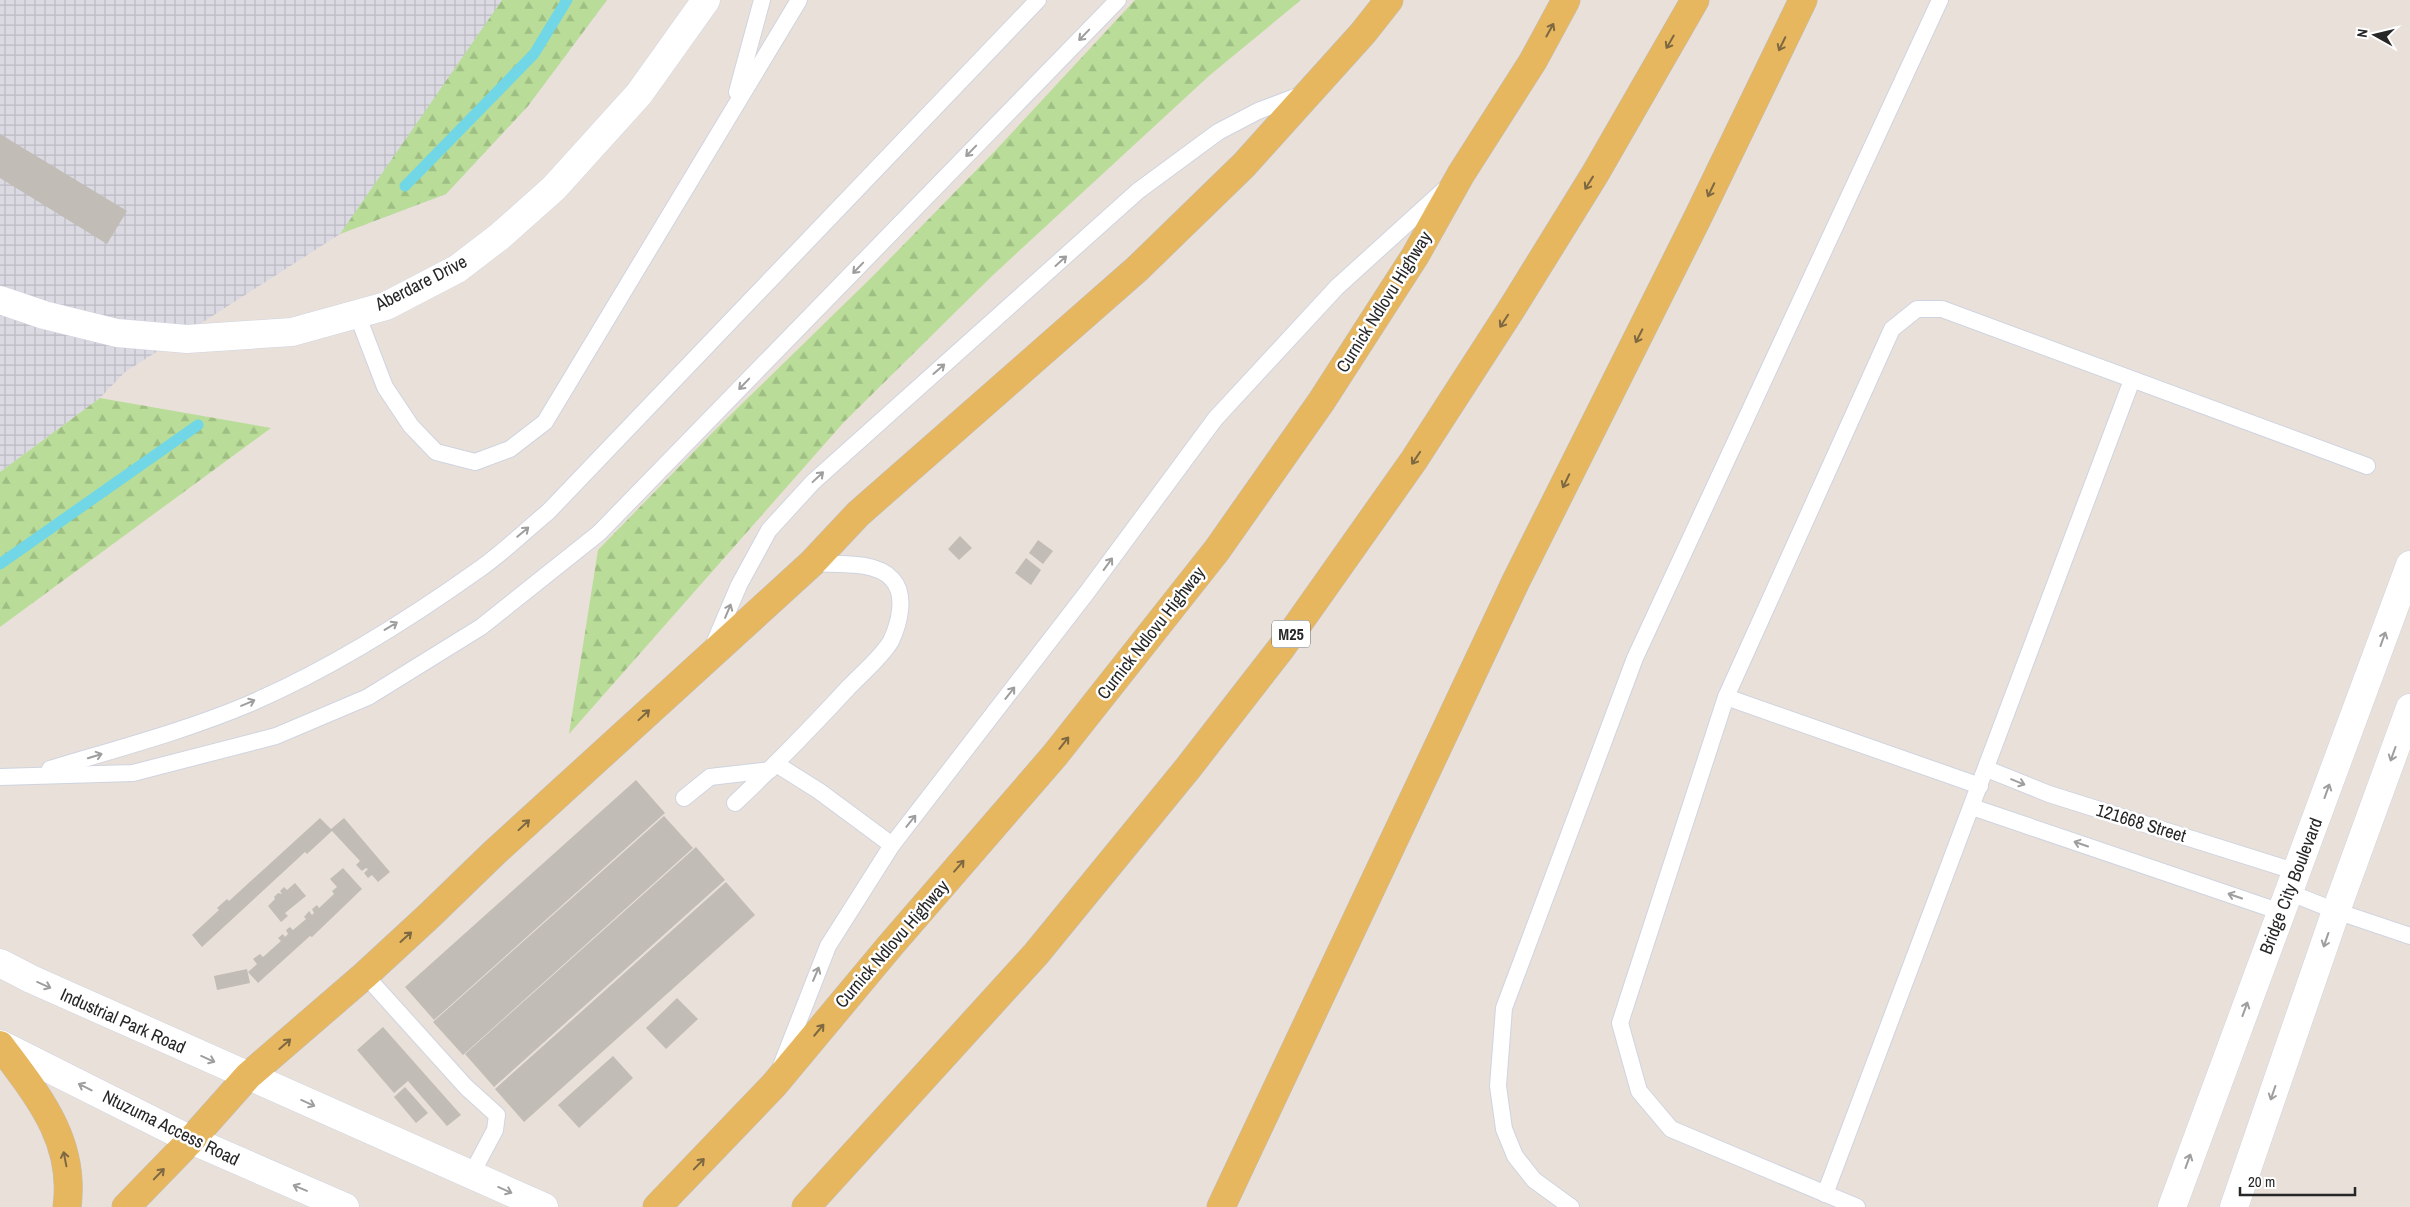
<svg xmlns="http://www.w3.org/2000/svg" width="2410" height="1207" font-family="'Archivo Narrow',sans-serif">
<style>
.industrial{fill:url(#industrial-grid)}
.forest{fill:url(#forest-firs)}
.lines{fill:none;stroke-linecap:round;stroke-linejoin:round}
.stream{stroke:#71d6e6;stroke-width:11}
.building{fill:#c1bcb5}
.lane-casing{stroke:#cfd4e0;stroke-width:18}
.street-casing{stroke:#cfd4e0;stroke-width:29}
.secondary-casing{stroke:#cfd4e0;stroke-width:29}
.primary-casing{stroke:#bebebe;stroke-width:29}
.lane{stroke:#fff;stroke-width:16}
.street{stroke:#fff;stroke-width:28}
.secondary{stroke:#fff;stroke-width:28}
.primary{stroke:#e7b760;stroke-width:28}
.oneway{stroke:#7d6841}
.oneway2{stroke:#9e9e9e}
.labels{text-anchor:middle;stroke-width:5;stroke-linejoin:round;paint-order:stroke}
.shield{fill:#fff;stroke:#686868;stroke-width:1}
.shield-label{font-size:16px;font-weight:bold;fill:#272727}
.street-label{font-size:18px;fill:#272727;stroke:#fff}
</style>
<defs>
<pattern id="industrial-grid" width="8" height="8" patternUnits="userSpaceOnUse" patternTransform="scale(1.25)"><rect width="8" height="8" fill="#dbdae2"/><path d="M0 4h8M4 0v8" fill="none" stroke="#bcbbc2"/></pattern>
<pattern id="forest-firs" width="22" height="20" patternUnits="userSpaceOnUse" patternTransform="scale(1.25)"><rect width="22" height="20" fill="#b9dd98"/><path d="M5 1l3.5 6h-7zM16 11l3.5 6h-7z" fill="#9fbe83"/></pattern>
</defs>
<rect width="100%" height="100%" fill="#e9e0d9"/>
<!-- industrial -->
<polygon class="industrial" points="0,0 607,0 528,106 446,194 340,234 125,372 100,398 0,472"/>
<!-- forest -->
<g class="forest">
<polygon points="502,0 607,0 528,106 446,194 340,234"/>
<polygon points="1135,0 1301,0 1210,75 992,276 844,422 569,734 598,550 712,433 873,276 994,152"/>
<polygon points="100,398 271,428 0,627 0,472"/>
</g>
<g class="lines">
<!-- stream -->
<g class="stream">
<polyline points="405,186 534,54 567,0"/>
<polyline points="0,564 198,425"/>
</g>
</g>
<!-- building -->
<g class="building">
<polygon points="0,134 127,211 107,244 0,178"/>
<polygon points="960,536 972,548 959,560 948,549"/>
<polygon points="1038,540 1053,551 1043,564 1029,553"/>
<polygon points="1026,558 1041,570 1031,585 1015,573"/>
<polygon points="636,780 665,813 434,1020 405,987"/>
<polygon points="664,816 693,848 463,1055 433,1022"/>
<polygon points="320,818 331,829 344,818 390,872 378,882 372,875 368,878 364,873 368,869 366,868 362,871 356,865 360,861 332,831 307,854 305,852 202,947 192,935 219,910 217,908 227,899 229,901"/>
<polygon points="696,847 725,880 494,1087 465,1054"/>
<polygon points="343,868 362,889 312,937 310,936 258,983 248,972 257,964 253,959 260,954 263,957 281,941 278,938 283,934 285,937 288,934 286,930 290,927 293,930 306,919 304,917 309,911 312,915 314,913 312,909 317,905 319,908 334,894 332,891 337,887 330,879"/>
<polygon points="726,882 755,915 524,1122 495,1089"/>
<polygon points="295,883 306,896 285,913 288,916 281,922 268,906 275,899 274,897 278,893 282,894 280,891 284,887 287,890"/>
<polygon points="247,969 250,983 217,990 214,976"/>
<polygon points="677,998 698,1019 666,1049 646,1028"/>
<polygon points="383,1027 461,1115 447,1126 408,1081 394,1093 357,1050"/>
<polygon points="613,1056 633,1078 579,1128 558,1105"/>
<polygon points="405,1087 428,1113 416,1123 394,1097"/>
</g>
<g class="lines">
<defs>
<g id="lane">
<polyline points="737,92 762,0"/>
<polyline points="357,314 385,387 411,426 436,452 475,462 510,449 545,422 799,0"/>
<polyline points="713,646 739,585 769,530 813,482 1138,191 1218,132 1258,111 1303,94"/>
<polyline points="1726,697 1980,786"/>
<polyline points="776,764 819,791 892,845"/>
<path d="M50 769C116 749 185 731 249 704 328 670 411 618 481 568 505 551 526 530 548 512L1038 0"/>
<polyline points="1987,769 2049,794 2297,872"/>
<polyline points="0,777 133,773 276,736 368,697 481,627 599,533 1118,0"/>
<polyline points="684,798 710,777 770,770"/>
<path d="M735 803C774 766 811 728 847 689 861 674 881 658 891 641 899 624 907 595 892 579 875 560 835 565 812 563"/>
<polyline points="1972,807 2281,912"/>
<polyline points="2288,892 2336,911 2410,936"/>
<polyline points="365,975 466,1087 497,1115 495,1130 471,1175"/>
<polyline points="781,1066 828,946 892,845 1088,591 1215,419 1337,287 1444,190"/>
<polyline points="1825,1194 2132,380"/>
<polyline points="1571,1207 1534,1180 1515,1156 1504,1129 1498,1086 1504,1008 1635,658 1940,0"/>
<polyline points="1857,1207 1671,1129 1639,1091 1620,1023 1726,697 1892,329 1917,309 1942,309 2367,466"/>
</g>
<polyline id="street" points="0,300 44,315 117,333 187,339 292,332 386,306 457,269 499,237 554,188 639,94 706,0"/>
<g id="secondary">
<polyline points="0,963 31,979 544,1207"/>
<polyline points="0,1044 191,1140 345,1207"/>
<polyline points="2172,1207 2410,565"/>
<polyline points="2234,1207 2336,911 2410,708"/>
</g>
<g id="primary">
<path d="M0 1045C37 1095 76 1140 67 1207"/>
<polyline points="126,1207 191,1140 248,1076 365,975 430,915 494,853 812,563 858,514 1137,269 1244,165 1363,33 1389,0"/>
<polyline points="657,1207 774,1085 889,947 1055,755 1217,550 1321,402 1415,256 1461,174 1533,61 1566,0"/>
<polyline points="806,1207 1036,954 1188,768 1282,647 1414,460 1514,305 1595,174 1695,0"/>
<polyline points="1221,1207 1516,581 1697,219 1803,0"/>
</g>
</defs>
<!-- lane casing -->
<use href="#lane" class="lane-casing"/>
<!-- street casing -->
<use href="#street" class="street-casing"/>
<!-- secondary casing -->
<use href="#secondary" class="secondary-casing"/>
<!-- primary casing -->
<use href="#primary" class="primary-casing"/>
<!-- lane -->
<use href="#lane" class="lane"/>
<!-- street -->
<use href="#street" class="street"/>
<!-- secondary -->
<use href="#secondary" class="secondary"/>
<!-- primary -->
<use href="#primary" class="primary"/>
</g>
<!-- one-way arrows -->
<defs><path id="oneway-shaft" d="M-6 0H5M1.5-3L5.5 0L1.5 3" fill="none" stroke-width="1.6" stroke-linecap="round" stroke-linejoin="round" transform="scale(1.25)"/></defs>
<g class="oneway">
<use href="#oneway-shaft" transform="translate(1550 30) rotate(-61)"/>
<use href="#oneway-shaft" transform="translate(1670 42) rotate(120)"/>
<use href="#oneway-shaft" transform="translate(1782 44) rotate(116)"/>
<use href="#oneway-shaft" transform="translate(1589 183) rotate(122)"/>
<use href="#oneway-shaft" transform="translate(1711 190) rotate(116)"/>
<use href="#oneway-shaft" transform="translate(1504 321) rotate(123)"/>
<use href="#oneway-shaft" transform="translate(1639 336) rotate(117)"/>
<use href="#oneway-shaft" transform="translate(1416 458) rotate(124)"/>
<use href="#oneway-shaft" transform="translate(1566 481) rotate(116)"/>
<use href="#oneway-shaft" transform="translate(644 715) rotate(-43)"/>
<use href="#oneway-shaft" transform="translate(1064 743) rotate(-52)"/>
<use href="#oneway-shaft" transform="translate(524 825) rotate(-43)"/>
<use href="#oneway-shaft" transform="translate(959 866) rotate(-49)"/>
<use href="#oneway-shaft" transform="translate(406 937) rotate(-42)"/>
<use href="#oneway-shaft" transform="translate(819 1030) rotate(-50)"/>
<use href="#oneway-shaft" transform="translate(285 1044) rotate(-41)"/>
<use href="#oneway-shaft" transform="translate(65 1159) rotate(-101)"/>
<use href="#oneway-shaft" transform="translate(699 1164) rotate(-46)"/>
<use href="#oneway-shaft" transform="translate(159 1174) rotate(-46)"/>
</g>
<g class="oneway2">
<use href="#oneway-shaft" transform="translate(1084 35) rotate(134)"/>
<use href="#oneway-shaft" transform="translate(971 151) rotate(134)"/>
<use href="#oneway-shaft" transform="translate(1061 261) rotate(-42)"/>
<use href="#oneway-shaft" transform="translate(858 268) rotate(134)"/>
<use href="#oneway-shaft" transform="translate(939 369) rotate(-41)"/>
<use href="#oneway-shaft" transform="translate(744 384) rotate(134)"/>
<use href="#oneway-shaft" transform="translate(818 477) rotate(-43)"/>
<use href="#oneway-shaft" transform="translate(523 532) rotate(-40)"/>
<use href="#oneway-shaft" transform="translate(1108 564) rotate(-54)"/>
<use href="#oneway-shaft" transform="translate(728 611) rotate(-67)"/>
<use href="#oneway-shaft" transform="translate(391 626) rotate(-31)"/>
<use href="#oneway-shaft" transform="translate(2383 639) rotate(-70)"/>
<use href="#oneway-shaft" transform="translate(1010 693) rotate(-52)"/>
<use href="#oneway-shaft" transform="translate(248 703) rotate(-23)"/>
<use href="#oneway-shaft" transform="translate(2393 754) rotate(110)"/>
<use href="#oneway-shaft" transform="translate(95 756) rotate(-17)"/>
<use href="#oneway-shaft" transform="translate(2018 782) rotate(22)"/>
<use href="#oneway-shaft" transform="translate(2327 791) rotate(-70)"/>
<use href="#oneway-shaft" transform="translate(911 821) rotate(-51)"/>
<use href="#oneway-shaft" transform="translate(2081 844) rotate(-161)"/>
<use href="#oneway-shaft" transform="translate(2235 896) rotate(-161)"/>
<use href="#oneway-shaft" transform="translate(2326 940) rotate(109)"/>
<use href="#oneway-shaft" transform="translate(816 974) rotate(-67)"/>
<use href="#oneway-shaft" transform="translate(44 985) rotate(24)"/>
<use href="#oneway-shaft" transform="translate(2245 1009) rotate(-70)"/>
<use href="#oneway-shaft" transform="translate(208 1059) rotate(24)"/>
<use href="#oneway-shaft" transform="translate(85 1087) rotate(-153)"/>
<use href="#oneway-shaft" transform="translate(2273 1093) rotate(109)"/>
<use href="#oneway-shaft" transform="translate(308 1103) rotate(24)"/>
<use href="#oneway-shaft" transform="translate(2188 1161) rotate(-70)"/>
<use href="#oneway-shaft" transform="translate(300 1188) rotate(-157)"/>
<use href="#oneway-shaft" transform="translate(505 1190) rotate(24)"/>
</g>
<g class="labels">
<!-- shield labels -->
<rect class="shield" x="1272" y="620.5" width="38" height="27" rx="4"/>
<g class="shield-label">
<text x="1291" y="640">M25</text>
</g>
<!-- street labels -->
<g class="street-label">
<text transform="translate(421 283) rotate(-27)" y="6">Aberdare Drive</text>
<text transform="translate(1384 302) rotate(-58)" y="6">Curnick Ndlovu Highway</text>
<text transform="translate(1151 633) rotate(-52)" y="6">Curnick Ndlovu Highway</text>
<text transform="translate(2141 823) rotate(17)" y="6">121668 Street</text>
<text transform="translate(2291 886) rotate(-69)" y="6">Bridge City Boulevard</text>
<text transform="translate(892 944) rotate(-49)" y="6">Curnick Ndlovu Highway</text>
<text transform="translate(123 1021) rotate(24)" y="6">Industrial Park Road</text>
<text transform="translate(171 1128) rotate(26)" y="6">Ntuzuma Access Road</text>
</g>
</g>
<!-- north arrow -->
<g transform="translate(2375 35) rotate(278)" stroke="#ffffff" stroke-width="4" paint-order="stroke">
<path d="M0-4L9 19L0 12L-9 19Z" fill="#272727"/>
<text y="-8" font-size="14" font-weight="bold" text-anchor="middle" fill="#272727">N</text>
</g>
<!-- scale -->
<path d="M2240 1187v8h115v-8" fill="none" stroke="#272727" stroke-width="2.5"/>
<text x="2248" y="1187" font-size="15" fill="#272727" stroke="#ffffff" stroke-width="4" paint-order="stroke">20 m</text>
</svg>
